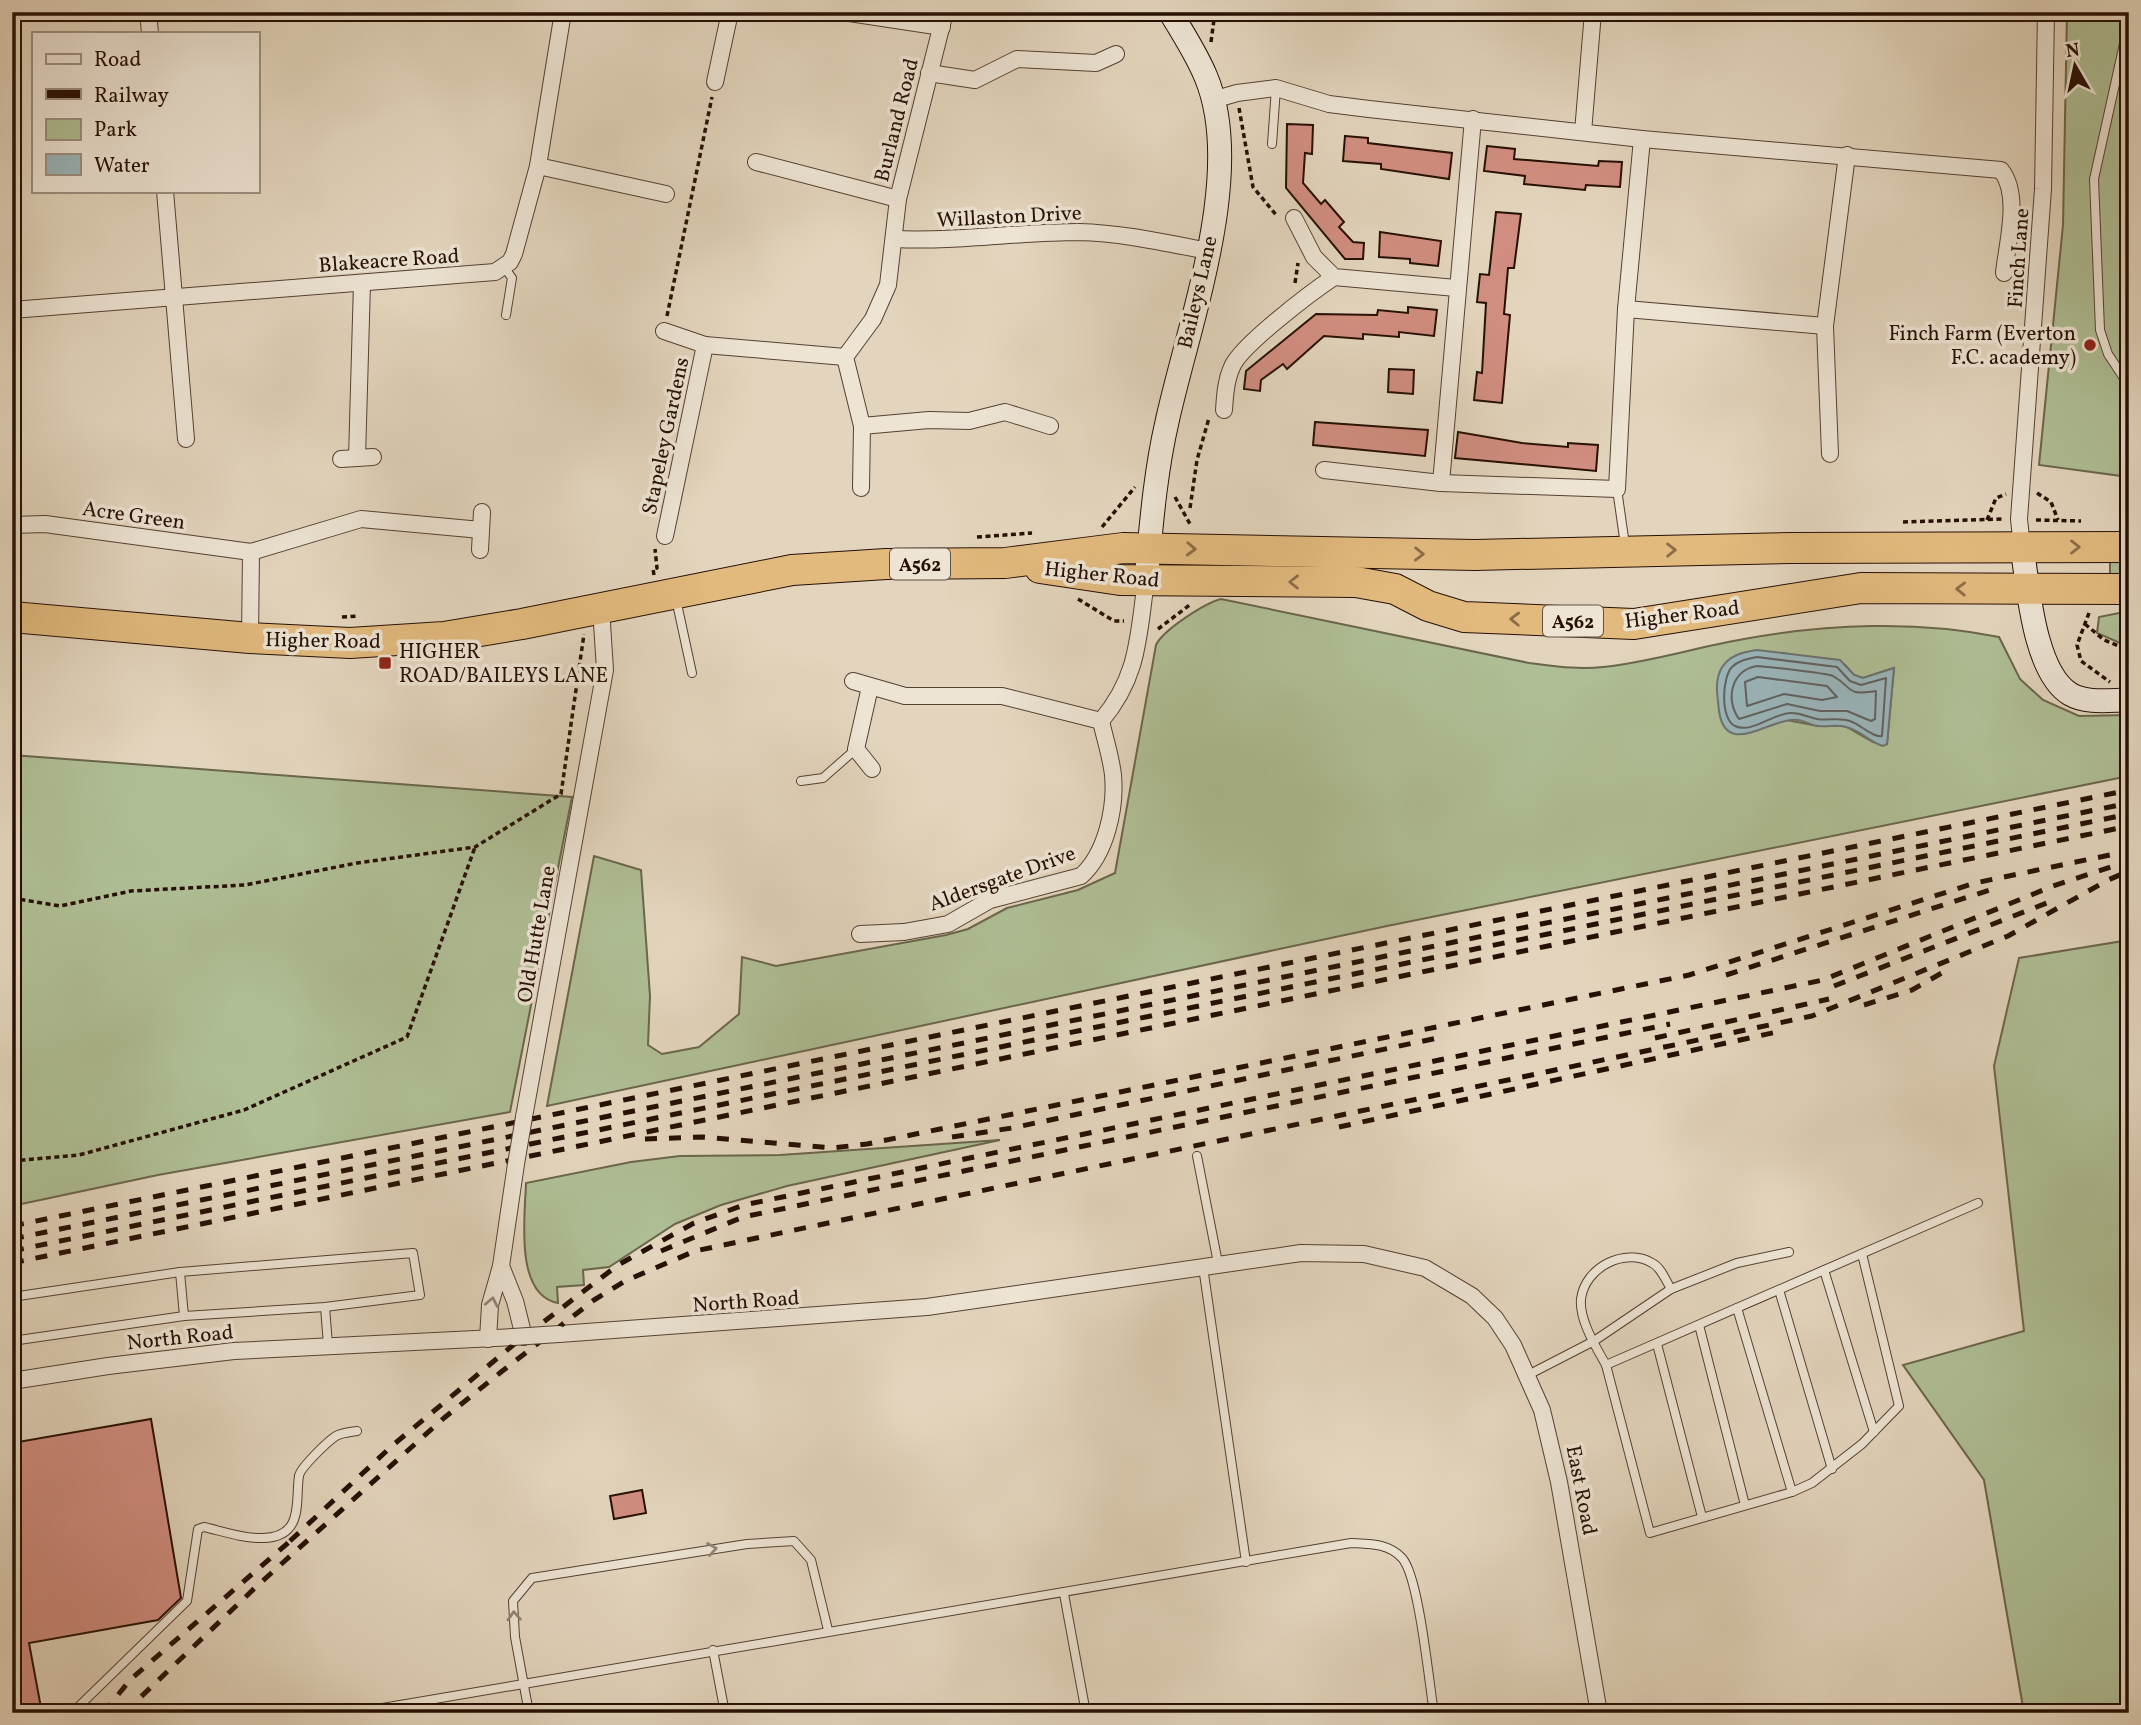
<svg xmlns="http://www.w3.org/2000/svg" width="2141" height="1725" font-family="Vollkorn,serif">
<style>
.green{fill:#afbe95;stroke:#6a664c;stroke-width:2;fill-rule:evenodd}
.water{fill:#9ab6bc;stroke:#6c7372;stroke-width:2}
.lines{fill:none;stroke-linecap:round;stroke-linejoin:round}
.shore{stroke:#606260;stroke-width:2}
.building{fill:#d28e81;stroke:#260f04;stroke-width:2}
.lane-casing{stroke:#554032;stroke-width:10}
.street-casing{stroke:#554032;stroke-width:18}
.secondary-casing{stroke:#260f04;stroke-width:25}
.highway-casing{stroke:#260f04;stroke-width:32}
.path{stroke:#260f04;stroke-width:3.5;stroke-dasharray:5 3.5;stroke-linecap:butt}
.lane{stroke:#ede4d4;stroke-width:8}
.street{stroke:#ede4d4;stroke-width:16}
.secondary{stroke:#ede4d4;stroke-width:23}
.highway{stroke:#e2ba7e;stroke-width:30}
.rail{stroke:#260f04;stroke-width:5;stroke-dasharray:12 12;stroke-linecap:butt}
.street-bridge-casing{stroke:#554032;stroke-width:18;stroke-linecap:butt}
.street-bridge{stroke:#ede4d4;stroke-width:16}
.oneway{stroke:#8d6d47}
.oneway2{stroke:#938476}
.poi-dot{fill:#8f2418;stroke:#ede4d4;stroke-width:2.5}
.labels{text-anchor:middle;stroke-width:7;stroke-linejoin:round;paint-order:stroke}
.shield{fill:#ede4d4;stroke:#624f42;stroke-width:2}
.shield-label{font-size:19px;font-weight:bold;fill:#260f04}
.street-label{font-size:21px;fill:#260f04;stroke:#ede4d4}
.poi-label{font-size:21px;fill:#260f04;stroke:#ede4d4;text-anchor:end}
</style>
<rect width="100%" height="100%" fill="#e3d5bd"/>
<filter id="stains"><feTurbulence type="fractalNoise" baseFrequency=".00286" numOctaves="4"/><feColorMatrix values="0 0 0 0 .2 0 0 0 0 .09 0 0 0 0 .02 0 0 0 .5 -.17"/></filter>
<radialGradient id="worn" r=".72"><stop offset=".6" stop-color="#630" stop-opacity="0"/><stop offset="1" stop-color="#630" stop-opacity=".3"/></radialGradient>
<!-- green -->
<g class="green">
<polygon points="2067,12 2129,12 2129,477 2039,465 2063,225"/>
<rect x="2110" y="557" width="19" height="22"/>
<path d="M1221 599 1529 663C1554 666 1578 670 1603 667 1651 662 1697 647 1744 639 1826 624 1917 620 1999 637L2020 679 2043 700 2079 716 2129 715V776L1387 926 547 1106 594 856 641 870 650 996 648 1045 662 1054 699 1047 739 1014 742 957 776 966 946 935 968 929 1007 908 1078 890 1115 873 1156 645C1163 630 1205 603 1221 599ZM1783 653 1845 665 1854 675 1863 678 1894 668 1887 744 1873 742 1845 726H1818L1787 720 1774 724Z"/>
<polygon points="2129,611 2129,647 2097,633 2099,617"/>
<polygon points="12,755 572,797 510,1112 158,1175 12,1206"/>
<polygon points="2129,940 2129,1713 2024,1713 1984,1480 1903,1365 2024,1331 1994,1066 2019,958"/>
<path d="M1000 1140 787 1186 721 1205 675 1224 609 1267 583 1270 584 1285 557 1287 558 1303C514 1295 525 1215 526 1183L631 1162 680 1156 780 1155Z"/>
</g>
<!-- water -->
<path class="water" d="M1757 650 1840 660 1854 675 1863 678 1894 668 1887 744 1883 746C1869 742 1860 730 1846 727 1837 724 1828 727 1819 726 1812 726 1805 721 1798 720 1772 716 1726 760 1719 711 1718 698 1714 683 1721 669 1729 655 1743 652 1757 650Z"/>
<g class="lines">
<!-- shore -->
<g class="shore">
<path d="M1757 657 1837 667 1850 681 1861 685 1886 678 1882 736C1873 738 1860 724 1850 721 1839 717 1828 721 1817 719 1808 717 1801 713 1791 713 1773 713 1752 734 1735 726 1720 719 1722 677 1732 667 1739 660 1748 659 1757 657Z"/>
<path d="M1757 666C1768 667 1827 673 1833 676 1854 688 1845 696 1876 691L1875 719 1871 721 1847 711H1820L1787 704 1739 719C1725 700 1731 670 1757 666Z"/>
<polygon points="1758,677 1827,686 1837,697 1822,700 1784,694 1747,706 1745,682"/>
</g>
</g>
<!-- building -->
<g class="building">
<polygon points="1287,124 1313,125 1312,154 1305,153 1303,183 1321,204 1325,200 1344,222 1339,227 1353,242 1364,243 1363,259 1345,259 1286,188"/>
<polygon points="1345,136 1368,138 1368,143 1452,153 1449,179 1381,169 1381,164 1343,161"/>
<polygon points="1487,146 1515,149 1514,159 1598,166 1599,161 1622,162 1620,187 1586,185 1585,190 1524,184 1525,176 1484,171"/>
<polygon points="1496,212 1521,214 1514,268 1508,268 1504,314 1510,315 1502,403 1474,400 1477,372 1482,373 1486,303 1477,302 1480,274 1489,275"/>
<polygon points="1380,232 1441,241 1438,266 1410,263 1410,259 1379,257"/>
<polygon points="1408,307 1437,310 1434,336 1399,332 1399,337 1363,334 1363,339 1324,336 1287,369 1283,364 1261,380 1260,391 1244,389 1246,371 1316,314 1377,315 1378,310 1408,313"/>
<polygon points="1389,369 1414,370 1413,394 1388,392"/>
<polygon points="1315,422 1428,430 1425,456 1313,445"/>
<polygon points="1458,432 1522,443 1568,447 1568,443 1598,445 1596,471 1455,458"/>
<polygon points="151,1419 181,1598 158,1620 29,1643 42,1713 12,1713 12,1443"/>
<polygon points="642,1490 646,1513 614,1519 610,1496"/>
</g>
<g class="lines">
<defs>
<g id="lane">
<polyline points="2129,21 2094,179 2100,330 2108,354 2129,386"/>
<polyline points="1272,144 1276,88"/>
<polyline points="504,267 512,278 506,315"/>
<polyline points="1617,489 1625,545"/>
<polyline points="676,599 692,673"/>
<polyline points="801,781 823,778 856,749"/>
<polyline points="1197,1156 1218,1263"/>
<polyline points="1203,1267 1246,1562"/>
<polyline points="1824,1270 1874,1432"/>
<polyline points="180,1272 184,1316"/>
<path d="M1671 1289C1666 1281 1661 1267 1652 1263 1625 1247 1585 1267 1581 1299 1579 1320 1596 1347 1606 1365L1978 1203"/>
<polyline points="1779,1290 1832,1469"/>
<polyline points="12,1297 180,1272 413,1253 420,1295 325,1307 184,1316 12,1341"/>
<polyline points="325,1307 328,1345"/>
<polyline points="1737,1308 1792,1492"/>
<polyline points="1699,1325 1745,1505"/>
<polyline points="1657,1344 1702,1517"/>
<polyline points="1606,1365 1650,1533 1792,1492 1812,1483 1862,1444 1899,1406 1862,1254"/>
<polyline points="1528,1375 1594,1341 1671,1289 1737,1263 1789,1252"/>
<polyline points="1064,1594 1086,1713"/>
<polyline points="713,1650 725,1713"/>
<path d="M72 1713 187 1601 198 1529 204 1527C222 1531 244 1539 263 1538 305 1537 295 1500 299 1476 300 1468 328 1441 336 1436 341 1433 351 1432 357 1431"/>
<path d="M353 1713 1351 1543C1370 1544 1388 1543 1402 1558 1419 1576 1429 1683 1434 1713"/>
<polyline points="529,1713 515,1637 513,1601 532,1578 747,1544 794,1541 811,1560 828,1630"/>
</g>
<g id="street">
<polyline points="148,12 150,33"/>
<polyline points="843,12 942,27"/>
<polyline points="929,73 975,80 1017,59 1096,63 1116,54"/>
<polyline points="715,82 730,12"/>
<path d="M1213 100 1237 93 1276 88 1329 104 1369 109 1642 139 2001 170C2021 195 2007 243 2004 273"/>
<polyline points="1583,132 1593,12"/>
<polyline points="756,162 898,199"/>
<polyline points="538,166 666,194"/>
<polyline points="165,191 186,439"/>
<polyline points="1294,218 1314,257 1334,277 1456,288"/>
<path d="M895 239C957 242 1018 232 1079 232 1122 233 1166 243 1208 251"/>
<polyline points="1626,309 1825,326"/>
<polyline points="12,310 495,272 510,262 514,254 538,166 563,12"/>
<polyline points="664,331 705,345 845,357"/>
<path d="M1224 410C1225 395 1226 380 1232 367 1240 346 1313 291 1334 277"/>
<polyline points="862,426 929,420 969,421 1005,412 1050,426"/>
<polyline points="1830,454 1825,326 1847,155"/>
<polyline points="357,458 362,283"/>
<polyline points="341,459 373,457"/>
<polyline points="1324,470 1441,483 1617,489 1626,309 1642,139"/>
<polyline points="1441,483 1473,119"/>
<polyline points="861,488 862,426 845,357 873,319 888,285 898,199 945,12"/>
<polyline points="12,525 45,524 251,552"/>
<polyline points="665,536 705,345"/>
<polyline points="2022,547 2019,519 2043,189 2046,12"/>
<polyline points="480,550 482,512"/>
<polyline points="250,638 251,552 361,519 481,530"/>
<path d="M853 681 905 696H1002L1101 721C1139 676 1138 637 1146 581"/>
<polyline points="870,687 856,749 872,769"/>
<path d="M860 934 904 932 948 924 990 900 1081 876C1106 854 1116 808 1113 775 1111 757 1105 739 1101 721"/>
<polyline points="524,1117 605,670 601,608"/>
<polyline points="501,1266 515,1301 524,1337"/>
<polyline points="559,1334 927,1307 1301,1253 1364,1254 1425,1268 1472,1296 1495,1318 1513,1345 1542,1410 1559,1482 1599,1713"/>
<polyline points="488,1339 490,1305 501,1266 516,1164"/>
<polyline points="12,1381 108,1366 234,1351 513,1337"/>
</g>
<g id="secondary">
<path d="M2022 547C2028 586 2034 672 2070 694 2087 704 2110 700 2129 700"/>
<path d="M1146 581C1151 528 1155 474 1167 422 1188 325 1246 173 1206 77 1197 55 1183 33 1170 12"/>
</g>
<g id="highway">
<polyline points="1040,568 1120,580 1356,582 1395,589 1428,606 1464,617 1634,624 1861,588 2129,589"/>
<polyline points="12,617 250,638 350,643 444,637 522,624 792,570 886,564 1005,563 1123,548 1475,555 1790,548 2129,547"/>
</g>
</defs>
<!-- lane casing -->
<use href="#lane" class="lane-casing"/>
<!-- street casing -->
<use href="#street" class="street-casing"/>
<!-- secondary casing -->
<use href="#secondary" class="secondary-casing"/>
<!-- highway casing -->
<use href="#highway" class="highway-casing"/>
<!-- path -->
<g class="path">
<polyline points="1211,42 1215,12"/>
<polyline points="1239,108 1253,187 1277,216"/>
<polyline points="1295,283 1298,263"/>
<polyline points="667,316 712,97"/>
<polyline points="2037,493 2051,502 2058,520"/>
<polyline points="1175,497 1190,524"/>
<polyline points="1190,508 1197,460 1209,418"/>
<polyline points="1987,520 1996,498 2006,494"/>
<polyline points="2036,520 2081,521"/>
<polyline points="1903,522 2004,519"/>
<polyline points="1102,527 1135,487"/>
<polyline points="977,537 1032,533"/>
<polyline points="654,575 653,569 657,568 655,549"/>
<polyline points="1078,599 1114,621 1124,621"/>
<polyline points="2089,613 2077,645 2081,661 2110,682"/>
<polyline points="342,617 359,616"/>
<polyline points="2085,624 2104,640 2129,650"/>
<polyline points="1158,629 1191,604"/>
<polyline points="12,898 60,906 131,891 245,885 357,863 475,847 561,794 584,634"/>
<polyline points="12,1161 79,1155 244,1110 407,1037 475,847"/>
</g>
<!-- lane -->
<use href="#lane" class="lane"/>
<!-- street -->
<use href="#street" class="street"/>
<!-- secondary -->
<use href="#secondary" class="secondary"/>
<!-- highway -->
<use href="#highway" class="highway"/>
<!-- rail -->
<g class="rail">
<polyline points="1726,975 1999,887"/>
<polyline points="1834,986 2052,901"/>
<polyline points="1864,1005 1912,990 1947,970"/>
<polyline points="1655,1038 1829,999"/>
<polyline points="1339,1127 1777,1032"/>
<polyline points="952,1137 1012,1128 1442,1037"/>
<polyline points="645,1139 703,1137 832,1148 867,1144 1689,975 1975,883 2129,851"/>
<polyline points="12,1226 2129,790"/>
<polyline points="12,1239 2129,803"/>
<polyline points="12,1251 2129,814"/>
<polyline points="661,1251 743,1217 1670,1024"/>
<polyline points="12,1263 2129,826"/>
<polyline points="290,1541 393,1445 512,1346 618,1265 694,1223 744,1205 1823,980 2053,886 2129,861"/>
<polyline points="103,1713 131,1679 296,1536"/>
<polyline points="124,1713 258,1585 444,1418 501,1372 594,1300 625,1281 695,1251 1812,1016 2008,936 2108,880 2129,871"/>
</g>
<defs>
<g id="street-bridge">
<polyline points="516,1164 524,1117"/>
<polyline points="513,1337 559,1334"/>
</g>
</defs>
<!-- street-bridge casing -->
<use href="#street-bridge" class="street-bridge-casing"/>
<!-- street-bridge -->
<use href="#street-bridge" class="street-bridge"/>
</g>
<!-- one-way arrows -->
<defs><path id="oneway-chevron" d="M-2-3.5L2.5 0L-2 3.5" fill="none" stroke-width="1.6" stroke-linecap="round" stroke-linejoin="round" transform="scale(1.75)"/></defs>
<g class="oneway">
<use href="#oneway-chevron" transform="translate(2075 547)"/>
<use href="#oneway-chevron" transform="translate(1191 549) rotate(2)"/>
<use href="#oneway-chevron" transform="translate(1671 550) rotate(-1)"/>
<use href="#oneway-chevron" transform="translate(1419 554) rotate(1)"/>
<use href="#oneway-chevron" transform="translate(1294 582) rotate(-180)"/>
<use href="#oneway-chevron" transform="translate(1961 589) rotate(-179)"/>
<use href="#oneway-chevron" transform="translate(1515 619) rotate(-178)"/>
</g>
<g class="oneway2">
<use href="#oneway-chevron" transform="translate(492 1302) rotate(-79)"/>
<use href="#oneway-chevron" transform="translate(712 1549) rotate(-9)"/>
<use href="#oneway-chevron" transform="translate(514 1616) rotate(-93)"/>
</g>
<!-- markers -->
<g class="poi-dot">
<circle cx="2090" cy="345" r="7"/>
<rect x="378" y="656" width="14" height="14" rx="3.5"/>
</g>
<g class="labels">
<!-- shield labels -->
<g class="shield">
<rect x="890" y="548.5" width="60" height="31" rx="5"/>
<rect x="1543" y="605.5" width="60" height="31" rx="5"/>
</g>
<g class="shield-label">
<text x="920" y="571">A562</text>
<text x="1573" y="628">A562</text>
</g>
<!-- street labels -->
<g class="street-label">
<text transform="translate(896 120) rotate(-76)" y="7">Burland Road</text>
<text transform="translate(1009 216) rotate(-3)" y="7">Willaston Drive</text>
<text transform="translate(2018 258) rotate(-86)" y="7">Finch Lane</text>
<text transform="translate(389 260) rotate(-4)" y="7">Blakeacre Road</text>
<text transform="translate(1197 292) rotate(-77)" y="7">Baileys Lane</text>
<text transform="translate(665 436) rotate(-78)" y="7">Stapeley Gardens</text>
<text transform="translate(134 515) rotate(8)" y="7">Acre Green</text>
<text transform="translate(1102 574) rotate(6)" y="7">Higher Road</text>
<text transform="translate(1682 614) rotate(-7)" y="7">Higher Road</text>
<text transform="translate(323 640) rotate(1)" y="7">Higher Road</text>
<text transform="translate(1002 878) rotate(-20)" y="7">Aldersgate Drive</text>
<text transform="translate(536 934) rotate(-80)" y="7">Old Hutte Lane</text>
<text transform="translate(746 1301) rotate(-4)" y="7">North Road</text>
<text transform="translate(180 1337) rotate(-6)" y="7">North Road</text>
<text transform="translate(1582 1490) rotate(79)" y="7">East Road</text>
</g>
<!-- poi labels -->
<g class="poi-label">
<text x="2076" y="340">Finch Farm (Everton<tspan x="2076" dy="24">F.C. academy)</tspan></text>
<text x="399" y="658" text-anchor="start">HIGHER<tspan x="399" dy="24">ROAD/BAILEYS LANE</tspan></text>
</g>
</g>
<!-- margin -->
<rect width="2141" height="1725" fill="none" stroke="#e3d5bd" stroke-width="42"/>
<rect x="14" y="14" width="2113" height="1697" fill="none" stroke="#260f04" stroke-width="3.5"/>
<rect x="21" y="21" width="2099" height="1683" fill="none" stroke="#260f04" stroke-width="2"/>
<!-- legend -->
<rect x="32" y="32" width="228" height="161" fill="#ede4d4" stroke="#9d8f81" stroke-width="2"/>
<rect x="46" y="54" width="35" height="10" fill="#ede4d4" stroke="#9d8f81" stroke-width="2"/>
<text x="94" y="66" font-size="21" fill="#260f04">Road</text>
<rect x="46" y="89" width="35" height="10" fill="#260f04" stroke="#9d8f81" stroke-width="2"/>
<text x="94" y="102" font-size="21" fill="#260f04">Railway</text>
<rect x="46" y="119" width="35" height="21" fill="#afbe95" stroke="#9d8f81" stroke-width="2"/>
<text x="94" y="136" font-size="21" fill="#260f04">Park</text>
<rect x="46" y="154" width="35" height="21" fill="#9ab6bc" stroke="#9d8f81" stroke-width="2"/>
<text x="94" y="172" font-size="21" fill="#260f04">Water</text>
<!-- north arrow -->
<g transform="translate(2075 66) rotate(351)" stroke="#ede4d4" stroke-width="5" paint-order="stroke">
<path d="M0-5L12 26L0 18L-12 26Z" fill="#260f04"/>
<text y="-10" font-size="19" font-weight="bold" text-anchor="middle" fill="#260f04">N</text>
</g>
<rect width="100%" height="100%" filter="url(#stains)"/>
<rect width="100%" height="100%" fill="url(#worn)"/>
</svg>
